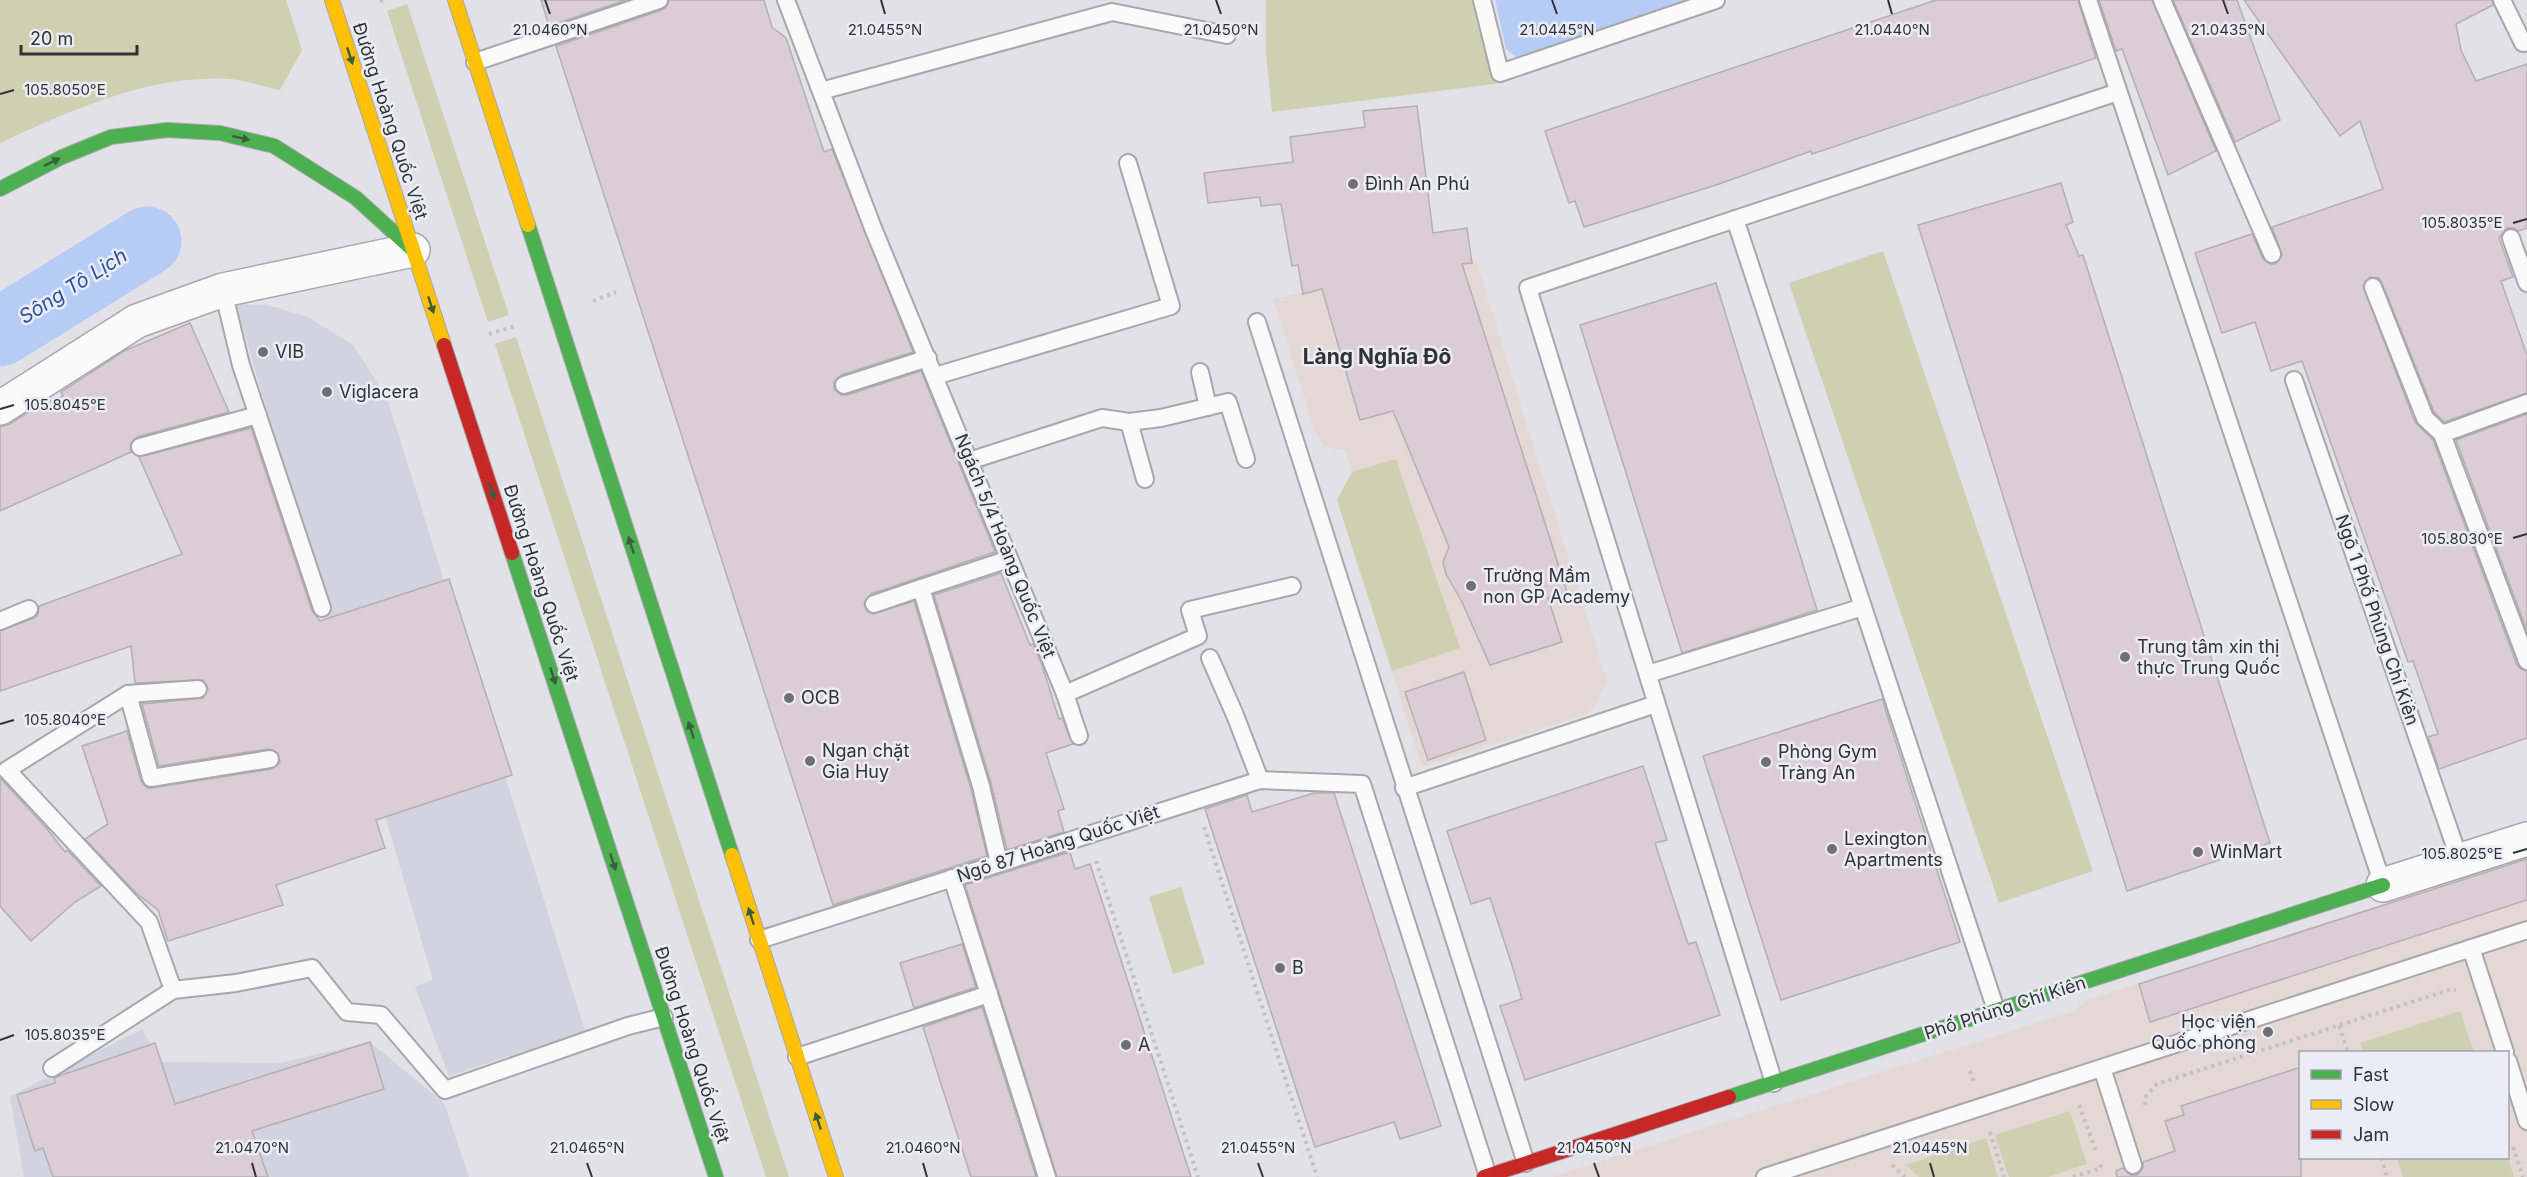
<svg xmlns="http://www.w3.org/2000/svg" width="2527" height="1177" font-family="Inter,sans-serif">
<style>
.built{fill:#d3d3e0}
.education{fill:#e4d8d4;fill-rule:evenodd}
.green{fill:#ced0b1}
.water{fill:#b6cbf5}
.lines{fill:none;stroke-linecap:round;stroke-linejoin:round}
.river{stroke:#b6cbf5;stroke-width:69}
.building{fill:#dcccd5;stroke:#b2b0b3;stroke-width:1.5}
.lane-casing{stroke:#a7a7ac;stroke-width:20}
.street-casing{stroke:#a7a7ac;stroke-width:36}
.fast-casing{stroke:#a7a7ac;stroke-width:16}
.slow-casing{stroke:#a7a7ac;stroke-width:16}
.jam-casing{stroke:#a7a7ac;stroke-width:16}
.path{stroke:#c1c1c3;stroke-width:4;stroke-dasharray:3 4.5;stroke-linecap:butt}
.lane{stroke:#fafafb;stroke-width:16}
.street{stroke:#fafafb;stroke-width:33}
.fast{stroke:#4caf50;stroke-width:14}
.slow{stroke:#ffc107;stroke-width:14}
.jam{stroke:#c62828;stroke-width:14}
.oneway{fill:#3b5e3f}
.ticks{fill:none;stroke:#323236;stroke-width:2}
.poi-dot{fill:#6f6f74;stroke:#ececf7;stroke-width:2}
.labels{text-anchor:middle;stroke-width:5;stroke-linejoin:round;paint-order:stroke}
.street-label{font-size:18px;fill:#323236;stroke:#ececf7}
.poi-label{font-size:18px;fill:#323236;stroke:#ececf7;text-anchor:start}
.water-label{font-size:20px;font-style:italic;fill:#2b50a3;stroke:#ececf7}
.quarter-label{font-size:21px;font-weight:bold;fill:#323236;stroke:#ececf7}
.ticks-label{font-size:15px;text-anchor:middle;fill:#323236;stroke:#ececf7;stroke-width:5;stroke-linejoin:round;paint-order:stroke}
</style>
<rect width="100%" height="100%" fill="#e1e1e7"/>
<!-- built -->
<g class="built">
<polygon points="236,304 267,305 308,317 353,345 387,398 585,1031 449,1076 415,987 433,980"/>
<polygon points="142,1029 160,1062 279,1063 370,1042 444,1103 469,1177 24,1177 10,1096"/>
</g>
<!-- education -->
<g class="education">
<polygon points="1476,261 1607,682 1590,713 1422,767 1337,500 1352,472 1345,449 1338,450 1324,446 1315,431 1273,299 1334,286"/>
<path d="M2527 857V1177H1551L2074 1011 2089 999ZM2300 1052H2508V1158H2300Z"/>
</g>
<!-- green -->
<g class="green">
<path d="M0 0H286L302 50 280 90C264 87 246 80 230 79 149 74 72 110 0 143Z"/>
<polygon points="1266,0 1481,0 1502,83 1272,112 1266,54"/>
<polygon points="407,4 509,315 488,322 387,11"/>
<polygon points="1883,251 2093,871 1999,903 1789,283"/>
<polygon points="516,337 789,1177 766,1177 495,344"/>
<polygon points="1396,459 1460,648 1392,671 1337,500 1352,472"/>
<polygon points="1181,887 1205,964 1173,974 1149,897"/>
<polygon points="2460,1011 2474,1052 2363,1052 2360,1043"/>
<polygon points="2070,1111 2087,1164 2048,1177 2009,1177 1995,1135"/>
<polygon points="1986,1138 1998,1177 1919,1177 1906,1165"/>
<polygon points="2508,1157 2514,1177 2403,1177 2397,1158"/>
</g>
<!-- water -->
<polygon class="water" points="1495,0 1695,0 1520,60 1506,49"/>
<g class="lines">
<!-- river -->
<polyline class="river" points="0,332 147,241"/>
</g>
<!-- building -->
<g class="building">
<polygon points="541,0 626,0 549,26"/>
<polygon points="669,0 764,0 772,27 786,38 824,152 832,149 913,352 841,375 834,382 834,389 841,395 847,395 921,371 995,552 871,594 864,603 867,611 873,614 914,601 971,789 987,856 833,905 556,46 662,10 667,6"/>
<polygon points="1936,0 2078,0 2096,58 1812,154 1811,151 1719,184 1584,227 1575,201 1569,203 1545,131"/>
<polygon points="2099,0 2152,0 2216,151 2168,175 2122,49 2116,51"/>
<polygon points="2173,0 2237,0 2280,120 2235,142"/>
<polygon points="2244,0 2492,0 2493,5 2456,24 2461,50 2476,81 2527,64 2527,228 2519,231 2513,228 2507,228 2499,238 2513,277 2501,281 2527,355 2527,393 2444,422 2434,412 2382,283 2379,278 2370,277 2363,286 2415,422 2433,440 2517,665 2521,669 2527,671 2527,738 2439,769 2428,737 2438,734 2432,716 2413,661 2408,662 2302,361 2271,371 2255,322 2222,333 2195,253 2252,234 2263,259 2270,264 2276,264 2282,255 2272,227 2383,189 2360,121 2340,136"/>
<polygon points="1417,106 1433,233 1467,228 1472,263 1462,264 1567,592 1548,598 1562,642 1490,665 1462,602 1446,574 1443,562 1449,547 1393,411 1360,420 1322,289 1303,294 1298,265 1292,266 1281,204 1261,206 1260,197 1208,203 1204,173 1293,162 1290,137 1365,127 1363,111"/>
<polygon points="2061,183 2073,222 2066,225 2079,256 2083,255 2270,843 2127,891 1918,225"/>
<polygon points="1716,283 1817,610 1682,653 1580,325"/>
<polygon points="190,323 229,412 137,437 130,444 131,452 0,511 0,427 10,424 33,409 63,396 61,392 124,351"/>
<polygon points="2527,414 2527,631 2456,440"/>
<polygon points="251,428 312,611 320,621 449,579 512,775 376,820 385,848 276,885 283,905 168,941 158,910 136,893 85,839 108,824 82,746 127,731 141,781 147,788 152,788 272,769 280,763 278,753 268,749 159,766 142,704 203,698 208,689 203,680 135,683 131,646 0,691 0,631 34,618 38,615 39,606 182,554 139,457"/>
<polygon points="1001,573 1030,645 1033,644 1042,665 1059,719 1062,718 1073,744 1046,753 1064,809 1058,811 1064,832 1007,850 991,783 934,595"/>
<polygon points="1464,672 1486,740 1428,760 1405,692"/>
<polygon points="1882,699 1960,942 1781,1000 1703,756"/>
<polygon points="1643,766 1667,840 1655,843 1688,944 1696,942 1720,1015 1525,1080 1500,1006 1522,999 1511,962 1490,898 1471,904 1447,831"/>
<polygon points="0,778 48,830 65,852 67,850 101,886 75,902 31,941 0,906"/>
<polygon points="1314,793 1334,793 1441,1126 1400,1139 1394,1122 1315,1147 1205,809 1247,795 1252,812"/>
<polygon points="1070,852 1075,869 1090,864 1191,1177 1057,1177 965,885"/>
<polygon points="2527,859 2527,900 2150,1022 2139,984"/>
<polygon points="962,944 976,987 914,1008 900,963"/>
<polygon points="982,1007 1036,1177 971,1177 941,1084 923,1027"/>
<polygon points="370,1042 384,1089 252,1131 268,1177 53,1177 43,1148 35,1151 17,1095 55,1083 54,1078 59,1076 155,1043 175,1104"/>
<polygon points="2301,1067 2301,1177 2117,1177 2116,1171 2123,1168 2130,1175 2137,1175 2143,1168 2143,1162 2175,1151 2165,1121 2184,1115 2181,1106"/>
</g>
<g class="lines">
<defs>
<g id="lane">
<polyline points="786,0 873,228 1065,694 1079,736"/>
<polyline points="1482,0 1500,73 1716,0"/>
<polyline points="2088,0 2383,885"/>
<polyline points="2162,0 2272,254"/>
<polyline points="2502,0 2523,43"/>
<polyline points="475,62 659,0"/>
<polyline points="821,91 1112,12 1227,35"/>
<polyline points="1735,219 1996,1010"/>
<polyline points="2511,238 2527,283"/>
<polyline points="2373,287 2425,418 2442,434 2527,661"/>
<polyline points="223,290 241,365 322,608"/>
<polyline points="1257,322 1526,1163"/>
<polyline points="1200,372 1208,407"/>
<polyline points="935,376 1171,306 1128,163"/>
<polyline points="2294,380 2460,861"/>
<polyline points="844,385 928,358"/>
<polyline points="1129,422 1145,479"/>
<polyline points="2442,434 2527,403"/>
<polyline points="140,447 258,415"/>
<polyline points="969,461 1102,418 1129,422 1161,418 1228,402 1246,459"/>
<polyline points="874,604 921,588"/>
<polyline points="0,621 29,609"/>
<polyline points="1210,658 1235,715 1260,780"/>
<polyline points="1648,674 1863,607"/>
<polyline points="128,694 151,778 270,759"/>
<polyline points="1065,694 1198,636 1190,610 1292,586"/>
<polyline points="1404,788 1656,704"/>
<polyline points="999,863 981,786 921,588 1009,559"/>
<polyline points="952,878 1047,1177"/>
<polyline points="759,940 1260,780 1362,784 1488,1176"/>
<polyline points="2471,948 2505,1052"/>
<polyline points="173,990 149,922 7,770 128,694 198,689"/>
<polyline points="797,1057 989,994"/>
<polyline points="2508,1061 2527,1121"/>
<polyline points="52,1068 173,990 236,983 312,968 347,1012 381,1015 445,1090 628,1026 664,1017"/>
<polyline points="2102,1068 2133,1165"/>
<polyline points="1774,1083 1528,288 2118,92"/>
<polyline points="1765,1177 2527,930"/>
</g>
<g id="street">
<polyline points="0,408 137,321 223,290 413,250"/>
<polyline points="2383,885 2527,839"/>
</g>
<g id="fast">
<polyline points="0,189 62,157 111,137 167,130 220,133 274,146 356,198 413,250"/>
<polyline points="528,225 732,855"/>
<polyline points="512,553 716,1177"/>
<polyline points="1729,1097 2383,885"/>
</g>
<g id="slow">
<polyline points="332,0 444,345"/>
<polyline points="455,0 528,225"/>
<polyline points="732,855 836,1177"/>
</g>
<g id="jam">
<polyline points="444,345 512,553"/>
<polyline points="1484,1177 1729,1097"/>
</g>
</defs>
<!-- lane casing -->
<use href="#lane" class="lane-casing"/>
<!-- street casing -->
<use href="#street" class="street-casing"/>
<!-- fast casing -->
<use href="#fast" class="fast-casing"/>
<!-- slow casing -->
<use href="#slow" class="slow-casing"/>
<!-- jam casing -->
<use href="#jam" class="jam-casing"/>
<!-- path -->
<g class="path">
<polyline points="380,1 383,0"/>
<polyline points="593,301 616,292"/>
<polyline points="489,334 515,326"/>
<polyline points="1204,827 1317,1177"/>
<polyline points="1096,861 1198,1177"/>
<polyline points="2339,1026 2348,1052"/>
<polyline points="1970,1071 1974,1082"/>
<polyline points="2079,1105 2097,1154"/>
<polyline points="2145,1105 2146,1096 2157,1084 2449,990 2456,990"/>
<polyline points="1990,1132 2004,1177"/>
<polyline points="2513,1147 2523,1177"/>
<polyline points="2381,1158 2387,1177"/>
<polyline points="1892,1165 1905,1177"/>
<polyline points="2073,1177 2101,1168 2100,1164"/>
</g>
<!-- lane -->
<use href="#lane" class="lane"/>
<!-- street -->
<use href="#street" class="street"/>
<!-- fast -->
<use href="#fast" class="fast"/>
<!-- slow -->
<use href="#slow" class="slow"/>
<!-- jam -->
<use href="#jam" class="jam"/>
</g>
<!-- one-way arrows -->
<defs><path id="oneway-solid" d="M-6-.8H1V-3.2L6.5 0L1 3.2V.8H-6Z" transform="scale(1.5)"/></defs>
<g class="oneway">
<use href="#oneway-solid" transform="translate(350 56) rotate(72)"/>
<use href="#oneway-solid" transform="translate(241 138) rotate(13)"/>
<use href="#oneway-solid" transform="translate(52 162) rotate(-26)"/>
<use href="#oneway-solid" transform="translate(431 305) rotate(72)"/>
<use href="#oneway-solid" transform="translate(492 491) rotate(72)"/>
<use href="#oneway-solid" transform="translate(631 545) rotate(-108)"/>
<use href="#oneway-solid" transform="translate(553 676) rotate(72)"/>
<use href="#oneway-solid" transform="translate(691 730) rotate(-108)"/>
<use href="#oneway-solid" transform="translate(613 862) rotate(72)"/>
<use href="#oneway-solid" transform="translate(751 916) rotate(-108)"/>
<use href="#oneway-solid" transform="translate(818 1121) rotate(-108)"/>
</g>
<!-- ticks -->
<path class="ticks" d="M545 0 550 14M881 0 885 14M1216 0 1221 14M1552 0 1557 14M1888 0 1892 14M2223 0 2228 14M0 94 14 90M2513 223 2527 219M0 409 14 405M2513 538 2527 534M0 724 14 720M2513 853 2527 849M0 1040 14 1035M252 1163 256 1177M587 1163 592 1177M923 1163 927 1177M1258 1163 1263 1177M1594 1163 1599 1177M1930 1163 1934 1177"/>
<!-- markers -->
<g class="poi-dot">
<circle cx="1353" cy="184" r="6"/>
<circle cx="263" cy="352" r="6"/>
<circle cx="327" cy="392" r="6"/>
<circle cx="1471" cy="586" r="6"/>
<circle cx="2125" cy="657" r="6"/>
<circle cx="789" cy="698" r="6"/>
<circle cx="810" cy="761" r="6"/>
<circle cx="1766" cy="762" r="6"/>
<circle cx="1832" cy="849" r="6"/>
<circle cx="2198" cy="852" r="6"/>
<circle cx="1280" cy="968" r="6"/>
<circle cx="2268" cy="1032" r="6"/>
<circle cx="1126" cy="1045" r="6"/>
</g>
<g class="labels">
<!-- street labels -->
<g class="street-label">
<text transform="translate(390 121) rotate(72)" y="6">Đường Hoàng Quốc Việt</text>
<text transform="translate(1005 546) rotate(68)" y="6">Ngách 5/4 Hoàng Quốc Việt</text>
<text transform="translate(541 583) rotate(72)" y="6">Đường Hoàng Quốc Việt</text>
<text transform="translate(2377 620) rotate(71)" y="6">Ngõ 1 Phố Phùng Chí Kiên</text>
<text transform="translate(1058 844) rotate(-18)" y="6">Ngõ 87 Hoàng Quốc Việt</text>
<text transform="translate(2005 1008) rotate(-18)" y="6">Phố Phùng Chí Kiên</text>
<text transform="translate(692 1045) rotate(72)" y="6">Đường Hoàng Quốc Việt</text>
</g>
<!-- poi labels -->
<g class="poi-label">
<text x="1365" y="190">Đình An Phú</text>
<text x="275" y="358">VIB</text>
<text x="339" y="398">Viglacera</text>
<text x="1483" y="582">Trường Mầm<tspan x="1483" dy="21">non GP Academy</tspan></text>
<text x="2137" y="653">Trung tâm xin thị<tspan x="2137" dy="21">thực Trung Quốc</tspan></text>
<text x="801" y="704">OCB</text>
<text x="822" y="757">Ngan chặt<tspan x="822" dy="21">Gia Huy</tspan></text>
<text x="1778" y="758">Phòng Gym<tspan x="1778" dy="21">Tràng An</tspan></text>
<text x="1844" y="845">Lexington<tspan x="1844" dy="21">Apartments</tspan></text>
<text x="2210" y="858">WinMart</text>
<text x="1292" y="974">B</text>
<text x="2256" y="1028" text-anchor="end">Học viện<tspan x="2256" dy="21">Quốc phòng</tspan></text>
<text x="1138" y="1051">A</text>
</g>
<!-- water labels -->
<g class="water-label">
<text transform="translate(73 286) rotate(-32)" y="7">Sông Tô Lịch</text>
</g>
<!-- quarter labels -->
<g class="quarter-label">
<text x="1377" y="364">Làng Nghĩa Đô</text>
</g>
</g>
<g class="ticks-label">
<text x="550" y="35">21.0460°N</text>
<text x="885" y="35">21.0455°N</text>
<text x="1221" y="35">21.0450°N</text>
<text x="1557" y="35">21.0445°N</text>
<text x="1892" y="35">21.0440°N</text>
<text x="2228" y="35">21.0435°N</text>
<text x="65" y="95">105.8050°E</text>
<text x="2462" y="228">105.8035°E</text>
<text x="65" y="410">105.8045°E</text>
<text x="2462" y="544">105.8030°E</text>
<text x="65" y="725">105.8040°E</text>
<text x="2462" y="859">105.8025°E</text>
<text x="65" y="1040">105.8035°E</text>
<text x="252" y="1153">21.0470°N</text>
<text x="587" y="1153">21.0465°N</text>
<text x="923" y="1153">21.0460°N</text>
<text x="1258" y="1153">21.0455°N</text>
<text x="1594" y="1153">21.0450°N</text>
<text x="1930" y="1153">21.0445°N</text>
</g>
<!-- legend -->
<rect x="2299" y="1051" width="210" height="108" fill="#ececf7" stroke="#a2a2aa" stroke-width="1.5"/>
<rect x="2311" y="1070" width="30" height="9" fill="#4caf50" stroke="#a2a2aa" stroke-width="1.5"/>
<text x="2353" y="1081" font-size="18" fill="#323236">Fast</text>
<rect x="2311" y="1100" width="30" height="9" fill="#ffc107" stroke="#a2a2aa" stroke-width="1.5"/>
<text x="2353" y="1111" font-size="18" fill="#323236">Slow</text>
<rect x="2311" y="1130" width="30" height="9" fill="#c62828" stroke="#a2a2aa" stroke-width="1.5"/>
<text x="2353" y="1141" font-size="18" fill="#323236">Jam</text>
<!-- scale -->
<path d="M21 45v9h116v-9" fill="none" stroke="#323236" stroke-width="3"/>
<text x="30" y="45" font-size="18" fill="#323236" stroke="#ececf7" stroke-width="4.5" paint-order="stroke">20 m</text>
</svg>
